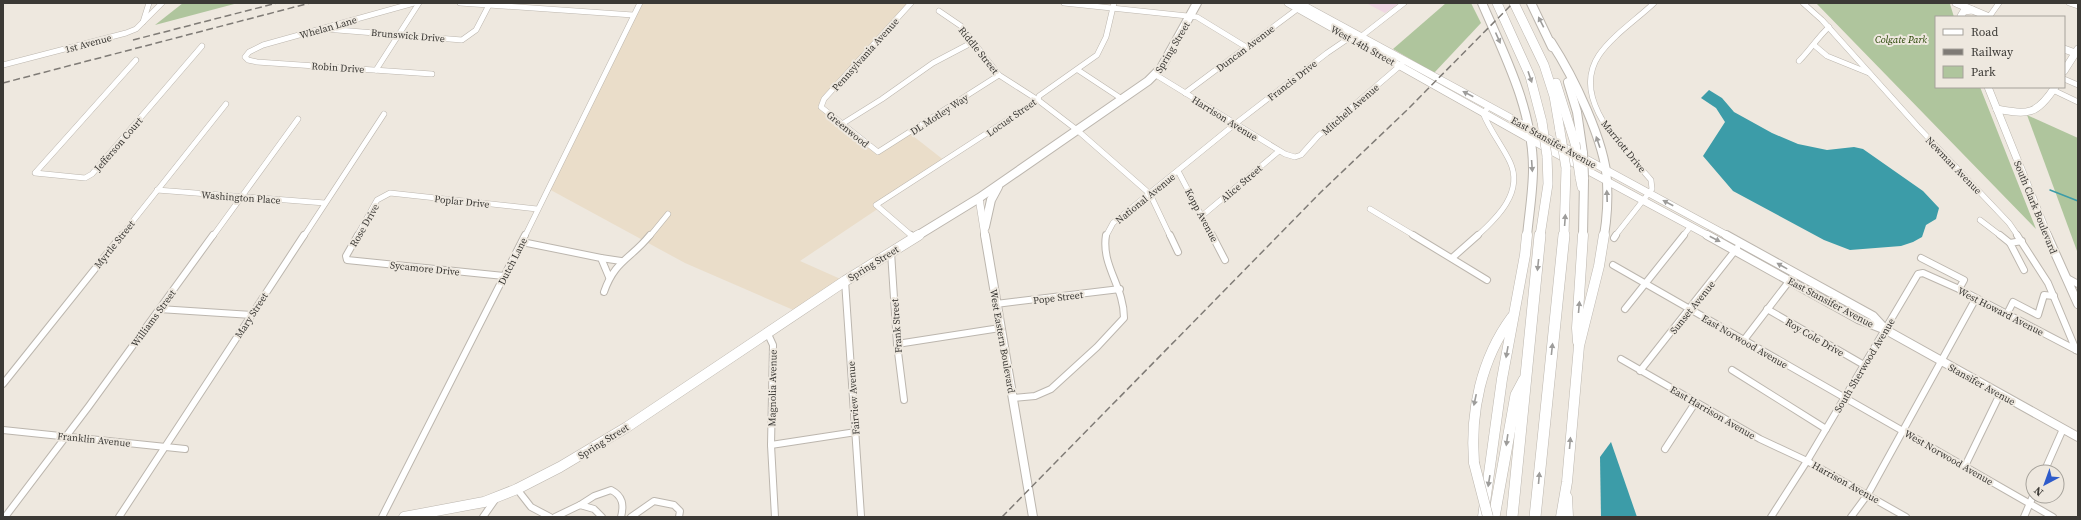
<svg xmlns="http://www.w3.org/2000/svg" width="2081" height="520" font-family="'Source Serif 4',serif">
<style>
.industrial{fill:#eaddc9}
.medical{fill:#efd7e3}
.green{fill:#afc59d}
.water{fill:#3c9ca8}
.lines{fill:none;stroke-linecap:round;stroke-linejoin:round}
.stream{stroke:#3c9ca8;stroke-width:1.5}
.street-far1-casing{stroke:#bcb6ae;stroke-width:6}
.street-casing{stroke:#bcb6ae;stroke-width:8}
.secondary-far1-casing{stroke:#bcb6ae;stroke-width:8}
.secondary-casing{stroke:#bcb6ae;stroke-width:10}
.primary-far1-casing{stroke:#bcb6ae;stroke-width:10}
.primary-casing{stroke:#bcb6ae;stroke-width:11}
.highway-far1-casing{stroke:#bcb6ae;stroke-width:10}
.highway-casing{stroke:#bcb6ae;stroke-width:12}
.street-far1{stroke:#fff;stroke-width:5}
.street{stroke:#fff;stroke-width:6}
.secondary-far1{stroke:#fff;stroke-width:7}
.secondary{stroke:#fff;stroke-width:8}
.primary-far1{stroke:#fff;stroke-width:8}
.primary{stroke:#fff;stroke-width:10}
.highway-far1{stroke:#fff;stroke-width:9}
.highway{stroke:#fff;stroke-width:11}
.rail{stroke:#7f7b76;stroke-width:1.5;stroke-dasharray:7 3.5;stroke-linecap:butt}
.primary-bridge-far1-casing{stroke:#bcb6ae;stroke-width:10;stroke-linecap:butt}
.primary-bridge-casing{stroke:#bcb6ae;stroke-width:11;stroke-linecap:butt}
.highway-bridge-casing{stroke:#bcb6ae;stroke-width:10;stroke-linecap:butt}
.primary-bridge-far1{stroke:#fff;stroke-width:8}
.primary-bridge{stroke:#fff;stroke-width:10}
.highway-bridge{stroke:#fff;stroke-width:9}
.oneway{fill:#9d9c9a}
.labels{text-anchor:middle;stroke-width:4;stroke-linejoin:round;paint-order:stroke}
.street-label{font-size:10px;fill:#3b3935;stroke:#eee8df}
.park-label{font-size:10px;font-style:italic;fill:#254200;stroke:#eee8df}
</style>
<rect width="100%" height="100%" fill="#eee8df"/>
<!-- industrial -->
<polygon class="industrial" points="640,3 911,3 820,105 878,152 908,132 945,161 876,205 879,208 800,261 845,281 798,312 685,263 547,188"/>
<!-- medical -->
<polygon class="medical" points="1366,3 1399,3 1385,13"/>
<!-- green -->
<g class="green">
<polygon points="183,3 238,3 155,25"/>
<polygon points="1446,3 1471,3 1481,23 1434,73 1393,49"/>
<polygon points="1816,3 1950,4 1954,17 1936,17 1936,87 1980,87 2036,229"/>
<polygon points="2027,115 2078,138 2078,252 2077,251"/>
</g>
<!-- water -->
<g class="water">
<polygon points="1709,90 1722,98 1734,112 1772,133 1798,144 1827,150 1854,147 1863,149 1923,191 1939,208 1936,219 1926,225 1922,237 1913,242 1901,246 1850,250 1824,240 1733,191 1703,156 1725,122 1716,108 1701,98"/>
<polygon points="1611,442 1637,517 1601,517 1600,457"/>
</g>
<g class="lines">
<!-- stream -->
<polyline class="stream" points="2050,190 2078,201"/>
<defs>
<g id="street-far1">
<polyline points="414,3 263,45 249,52 245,57 248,60 257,62 432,74"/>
<polyline points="460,3 633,15"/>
<polyline points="911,3 824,99 821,107 878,152 999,75"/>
<polyline points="1064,3 1197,17 1246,47"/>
<polyline points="1803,3 1822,20 1918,127 2009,223 2018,236"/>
<polyline points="2069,3 2078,6"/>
<polyline points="939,11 961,26 999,75 1038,100 1077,130 1150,194 1170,236"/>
<polyline points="1989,17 1999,3"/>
<polyline points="143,22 149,3"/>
<polyline points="325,29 462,40 476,30 489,5"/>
<polyline points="1814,45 1827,56 1869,73"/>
<polyline points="136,60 35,173 85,178 92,174 202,46"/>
<path d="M1799 61C1810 50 1818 37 1829 27"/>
<polyline points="3,65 126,33 136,29 162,3"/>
<polyline points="376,70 419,3"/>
<polyline points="1078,70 1122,99"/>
<polyline points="1156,75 1285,154 1295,157 1301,155 1318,136 1402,64"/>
<polyline points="2064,79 2078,85"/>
<polyline points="2053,90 2078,102"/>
<polyline points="1185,93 1300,7"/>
<polyline points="842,124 882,99 933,63 973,42"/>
<polyline points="1178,171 1212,236"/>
<polyline points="157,190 325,203"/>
<polyline points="1370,209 1415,236"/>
<polyline points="1203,215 1279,151"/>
<polyline points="1980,220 2001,236"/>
<polyline points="121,236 226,104"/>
<polyline points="213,236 298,119"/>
<polyline points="304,236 384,114"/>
<polyline points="357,236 377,200 390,193 537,209"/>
<polyline points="525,236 640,3"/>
<polyline points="650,236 668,214"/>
<polyline points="912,236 876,205 1038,100 1039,96 1097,55 1106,37 1114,3"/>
<polyline points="1106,236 1113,223 1235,124 1327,53 1349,38 1363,35 1404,3"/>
<path d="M1477 236C1497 218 1524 192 1510 162 1502 145 1490 131 1483 113L1490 106"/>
<path d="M1615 236 1652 189 1651 180C1625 149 1569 100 1599 55 1613 35 1636 20 1654 3"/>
<polyline points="1683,236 1691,226"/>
</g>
<g id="street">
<polyline points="358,235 346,256 347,260 504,276"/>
<polyline points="911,235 914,238"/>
<polyline points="1170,235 1178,252"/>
<polyline points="1212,235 1225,260"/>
<polyline points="1413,235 1487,280"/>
<polyline points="2000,235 2010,243"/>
<polyline points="2017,235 2048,283 2076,350"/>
<polyline points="1614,238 1616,235"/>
<polyline points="2022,241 2010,243 2024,270"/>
<polyline points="522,242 601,258 609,277"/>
<polyline points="891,252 897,344 904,400"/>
<polyline points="601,258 621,261"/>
<polyline points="1452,258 1478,235"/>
<polyline points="1921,258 1964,280 1959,289"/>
<polyline points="1613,265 2053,517"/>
<polyline points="2067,278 2078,284"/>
<polyline points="845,281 861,516"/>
<path d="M604 292C615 260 631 259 650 235"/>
<polyline points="996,304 1120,289"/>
<polyline points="159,309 252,315"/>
<polyline points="1625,309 1684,235"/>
<polyline points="1767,309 1864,365"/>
<polyline points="2007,314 2013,302 2038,315 2044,295 2054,296"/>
<polyline points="767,332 773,345 771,445 775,517"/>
<polyline points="1744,340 1790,280"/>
<polyline points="897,344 1000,328"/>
<polyline points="1621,359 1760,439 1807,461 1906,517"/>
<polyline points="1732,370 1826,429"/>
<polyline points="1640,371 1737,248"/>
<polyline points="3,384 122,235"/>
<path d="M1012 398 1035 396 1051 389 1097 347 1124 318C1124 286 1101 266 1106 235"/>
<polyline points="3,430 185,449"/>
<polyline points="771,445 856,432"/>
<polyline points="1665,449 1695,403"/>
<polyline points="1965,466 2000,394"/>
<polyline points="2044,472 2063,429"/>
<polyline points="517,489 531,507 550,517"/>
<path d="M580 505 594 496 611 490C623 496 624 505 621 517"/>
<polyline points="5,517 89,406 213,235"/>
<polyline points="119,517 304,235"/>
<polyline points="382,517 525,235"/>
<polyline points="483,517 497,497"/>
<polyline points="555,517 580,505 594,509 602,517"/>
<polyline points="631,517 654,501 674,505 680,511 679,517"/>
<polyline points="1771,517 1807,461 1918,274 1923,273 1959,289 2078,351"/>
<polyline points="1851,517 1868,494 1976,298"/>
<polyline points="2024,517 2033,496"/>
</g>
<g id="secondary-far1">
<polyline points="1288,3 1553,152 1709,236"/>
<polyline points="1299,3 1728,236"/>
<polyline points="1956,3 1989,17"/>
<polyline points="1961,16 1964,11 1972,10"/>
<polyline points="2064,49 2075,53"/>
<polyline points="2064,71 2078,49"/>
<polyline points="1988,87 2048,236"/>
<path d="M1997 109C2028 115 2037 115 2055 87"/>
<polyline points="979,198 985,236"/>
</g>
<g id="secondary">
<polyline points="985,235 1033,517"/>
<polyline points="1707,235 1858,319 1886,330 2078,437"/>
<polyline points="1726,235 1873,316 1885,329"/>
<polyline points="2047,235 2078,304"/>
</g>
<g id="primary-far1">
<path d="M1482 3C1505 56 1533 110 1533 169 1533 191 1529 214 1527 236"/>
<polyline points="1531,3 1552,47"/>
<path d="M1551 42C1573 76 1605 141 1607 181 1608 199 1607 218 1604 236"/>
<polyline points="1568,82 1577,112 1583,153"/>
<polyline points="985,227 991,200 998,187"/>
<polyline points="917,236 979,198 1148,81 1161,68 1197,3"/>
<polyline points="1583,236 1584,180"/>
</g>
<g id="primary">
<polyline points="1578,342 1577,328 1583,235"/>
<path d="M1474 463C1470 412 1481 359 1512 317"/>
<polyline points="1567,497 1568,517"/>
<polyline points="404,517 484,502 517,489 560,467 627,427 845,281 919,235"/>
<polyline points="1483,517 1502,379 1525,255 1527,235"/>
<polyline points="1561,517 1567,482 1579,346 1599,266 1604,235"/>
</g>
<g id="highway-far1">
<polyline points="1497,3 1530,76 1542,122"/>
<polyline points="1514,3 1544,65 1554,96 1560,131"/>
<polyline points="1556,83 1575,143"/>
<polyline points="1580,177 1582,187"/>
<polyline points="1540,236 1548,184 1547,156"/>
<polyline points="1564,236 1566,168"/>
</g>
<g id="highway">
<polyline points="1494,517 1516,395 1524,380"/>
<polyline points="1512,517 1540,235"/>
<polyline points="1535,517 1564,235"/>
</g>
</defs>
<!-- street-far1 casing -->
<use href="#street-far1" class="street-far1-casing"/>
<!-- street casing -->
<use href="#street" class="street-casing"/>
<!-- secondary-far1 casing -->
<use href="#secondary-far1" class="secondary-far1-casing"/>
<!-- secondary casing -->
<use href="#secondary" class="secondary-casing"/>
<!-- primary-far1 casing -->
<use href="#primary-far1" class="primary-far1-casing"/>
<!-- primary casing -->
<use href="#primary" class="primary-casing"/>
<!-- highway-far1 casing -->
<use href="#highway-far1" class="highway-far1-casing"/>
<!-- highway casing -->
<use href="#highway" class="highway-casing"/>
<!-- street-far1 -->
<use href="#street-far1" class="street-far1"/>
<!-- street -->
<use href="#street" class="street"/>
<!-- secondary-far1 -->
<use href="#secondary-far1" class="secondary-far1"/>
<!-- secondary -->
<use href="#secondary" class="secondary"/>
<!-- primary-far1 -->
<use href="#primary-far1" class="primary-far1"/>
<!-- primary -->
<use href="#primary" class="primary"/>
<!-- highway-far1 -->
<use href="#highway-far1" class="highway-far1"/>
<!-- highway -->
<use href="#highway" class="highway"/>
<!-- rail -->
<g class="rail">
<polyline points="133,40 277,3"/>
<polyline points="3,83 310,3"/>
<polyline points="1002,517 1321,192 1406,111 1513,3"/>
</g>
<defs>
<polyline id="primary-bridge-far1" points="1583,153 1584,178"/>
<polyline id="primary-bridge" points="1474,463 1488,517"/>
<g id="highway-bridge">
<polyline points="1542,122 1547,156"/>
<polyline points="1560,131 1566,168"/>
<polyline points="1575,143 1580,177"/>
</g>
</defs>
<!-- primary-bridge-far1 casing -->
<use href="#primary-bridge-far1" class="primary-bridge-far1-casing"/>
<!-- primary-bridge casing -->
<use href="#primary-bridge" class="primary-bridge-casing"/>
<!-- highway-bridge casing -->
<use href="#highway-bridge" class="highway-bridge-casing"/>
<!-- primary-bridge-far1 -->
<use href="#primary-bridge-far1" class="primary-bridge-far1"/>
<!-- primary-bridge -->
<use href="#primary-bridge" class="primary-bridge"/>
<!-- highway-bridge -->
<use href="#highway-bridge" class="highway-bridge"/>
</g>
<!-- one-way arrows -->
<defs><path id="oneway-solid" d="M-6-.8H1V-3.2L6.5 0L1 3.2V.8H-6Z"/></defs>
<g class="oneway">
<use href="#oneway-solid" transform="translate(1541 22) rotate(-117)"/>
<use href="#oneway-solid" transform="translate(1498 38) rotate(66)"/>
<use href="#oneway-solid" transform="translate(1530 77) rotate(71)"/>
<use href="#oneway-solid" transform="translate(1468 94) rotate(-153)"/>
<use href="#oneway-solid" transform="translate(1598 142) rotate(-109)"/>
<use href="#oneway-solid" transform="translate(1532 166) rotate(86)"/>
<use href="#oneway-solid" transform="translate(1607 196) rotate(-92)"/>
<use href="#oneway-solid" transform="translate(1668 203) rotate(-152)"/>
<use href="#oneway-solid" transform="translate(1565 220) rotate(-86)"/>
<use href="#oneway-solid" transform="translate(1715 239) rotate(27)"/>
<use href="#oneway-solid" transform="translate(1538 265) rotate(96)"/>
<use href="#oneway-solid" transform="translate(1782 266) rotate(-151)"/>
<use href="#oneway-solid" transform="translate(1579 307) rotate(-85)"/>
<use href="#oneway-solid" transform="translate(1552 349) rotate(-84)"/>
<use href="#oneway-solid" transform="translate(1507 352) rotate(100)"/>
<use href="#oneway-solid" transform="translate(1475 400) rotate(102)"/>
<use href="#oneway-solid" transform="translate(1507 440) rotate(98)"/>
<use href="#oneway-solid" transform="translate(1570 443) rotate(-85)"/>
<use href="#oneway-solid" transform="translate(1539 478) rotate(-85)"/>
<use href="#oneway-solid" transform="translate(1489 481) rotate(99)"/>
</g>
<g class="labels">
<!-- street labels -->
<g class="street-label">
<text transform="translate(328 27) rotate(-16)" y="4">Whelan Lane</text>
<text transform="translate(408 35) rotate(5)" y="4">Brunswick Drive</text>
<text transform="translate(88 43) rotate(-15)" y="4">1st Avenue</text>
<text transform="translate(1363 45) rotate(29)" y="4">West 14th Street</text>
<text transform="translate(1172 47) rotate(-59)" y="4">Spring Street</text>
<text transform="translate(1245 48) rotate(-37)" y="4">Duncan Avenue</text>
<text transform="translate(979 50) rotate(51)" y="4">Riddle Street</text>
<text transform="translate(865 54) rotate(-48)" y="4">Pennsylvania Avenue</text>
<text transform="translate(338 67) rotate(4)" y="4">Robin Drive</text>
<text transform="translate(1292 80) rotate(-38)" y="4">Francis Drive</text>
<text transform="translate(1350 109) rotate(-41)" y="4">Mitchell Avenue</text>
<text transform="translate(939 114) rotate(-33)" y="4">DL Motley Way</text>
<text transform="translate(1011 117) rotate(-35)" y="4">Locust Street</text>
<text transform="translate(1225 118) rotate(32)" y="4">Harrison Avenue</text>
<text transform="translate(848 129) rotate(39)" y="4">Greenwood</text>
<text transform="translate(1554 142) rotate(29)" y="4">East Stansifer Avenue</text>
<text transform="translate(118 144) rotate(-49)" y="4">Jefferson Court</text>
<text transform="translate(1624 146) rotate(51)" y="4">Marriott Drive</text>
<text transform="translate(1954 165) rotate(46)" y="4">Newman Avenue</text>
<text transform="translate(1241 183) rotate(-41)" y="4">Alice Street</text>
<text transform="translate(241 197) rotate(4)" y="4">Washington Place</text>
<text transform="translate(1145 198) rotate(-39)" y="4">National Avenue</text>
<text transform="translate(462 201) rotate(6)" y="4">Poplar Drive</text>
<text transform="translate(2036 207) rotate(68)" y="4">South Clark Boulevard</text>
<text transform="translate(1202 215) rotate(62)" y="4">Kopp Avenue</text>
<text transform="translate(364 225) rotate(-60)" y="4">Rose Drive</text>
<text transform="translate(114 244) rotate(-51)" y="4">Myrtle Street</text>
<text transform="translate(512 261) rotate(-63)" y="4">Dutch Lane</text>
<text transform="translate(873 263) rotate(-32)" y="4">Spring Street</text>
<text transform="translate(425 268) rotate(6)" y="4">Sycamore Drive</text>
<text transform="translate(1058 297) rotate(-7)" y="4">Pope Street</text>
<text transform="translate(1831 302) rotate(28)" y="4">East Stansifer Avenue</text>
<text transform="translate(1692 307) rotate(-51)" y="4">Sunset Avenue</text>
<text transform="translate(2001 311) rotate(27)" y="4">West Howard Avenue</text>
<text transform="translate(251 315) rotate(-57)" y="4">Mary Street</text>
<text transform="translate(153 318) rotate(-54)" y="4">Williams Street</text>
<text transform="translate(896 326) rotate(-94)" y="4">Frank Street</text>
<text transform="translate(1815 337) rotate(30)" y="4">Roy Cole Drive</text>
<text transform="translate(1003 341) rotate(80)" y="4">West Eastern Boulevard</text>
<text transform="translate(1745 341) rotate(30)" y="4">East Norwood Avenue</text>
<text transform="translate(1864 365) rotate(-59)" y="4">South Sherwood Avenue</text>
<text transform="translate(1982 384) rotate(29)" y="4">Stansifer Avenue</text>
<text transform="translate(772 388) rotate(-89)" y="4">Magnolia Avenue</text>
<text transform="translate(853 398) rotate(-94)" y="4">Fairview Avenue</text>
<text transform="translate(1713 412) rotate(30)" y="4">East Harrison Avenue</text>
<text transform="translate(94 439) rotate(6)" y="4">Franklin Avenue</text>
<text transform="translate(603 441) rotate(-32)" y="4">Spring Street</text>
<text transform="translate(1949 457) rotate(30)" y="4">West Norwood Avenue</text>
<text transform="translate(1846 482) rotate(29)" y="4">Harrison Avenue</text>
</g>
<!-- park labels -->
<g class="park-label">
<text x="1901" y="43">Colgate Park</text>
</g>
</g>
<!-- border -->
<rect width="2081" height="520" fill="none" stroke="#3b3935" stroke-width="8"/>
<!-- legend -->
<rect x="1935" y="16" width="130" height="72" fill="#eee8df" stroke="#a6a29b"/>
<rect x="1943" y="29" width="20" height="6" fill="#ffffff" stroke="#a6a29b"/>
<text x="1971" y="36" font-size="12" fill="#3b3935">Road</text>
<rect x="1943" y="49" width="20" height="6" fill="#7f7b76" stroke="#a6a29b"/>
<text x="1971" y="56" font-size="12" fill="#3b3935">Railway</text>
<rect x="1943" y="66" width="20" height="12" fill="#afc59d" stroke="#a6a29b"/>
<text x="1971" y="76" font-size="12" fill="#3b3935">Park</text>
<!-- north arrow -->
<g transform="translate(2045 484) rotate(221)"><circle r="19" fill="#eee8df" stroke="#a6a29b"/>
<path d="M0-3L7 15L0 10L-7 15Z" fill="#2e5bca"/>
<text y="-6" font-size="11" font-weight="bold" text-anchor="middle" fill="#3b3935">N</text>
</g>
</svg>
